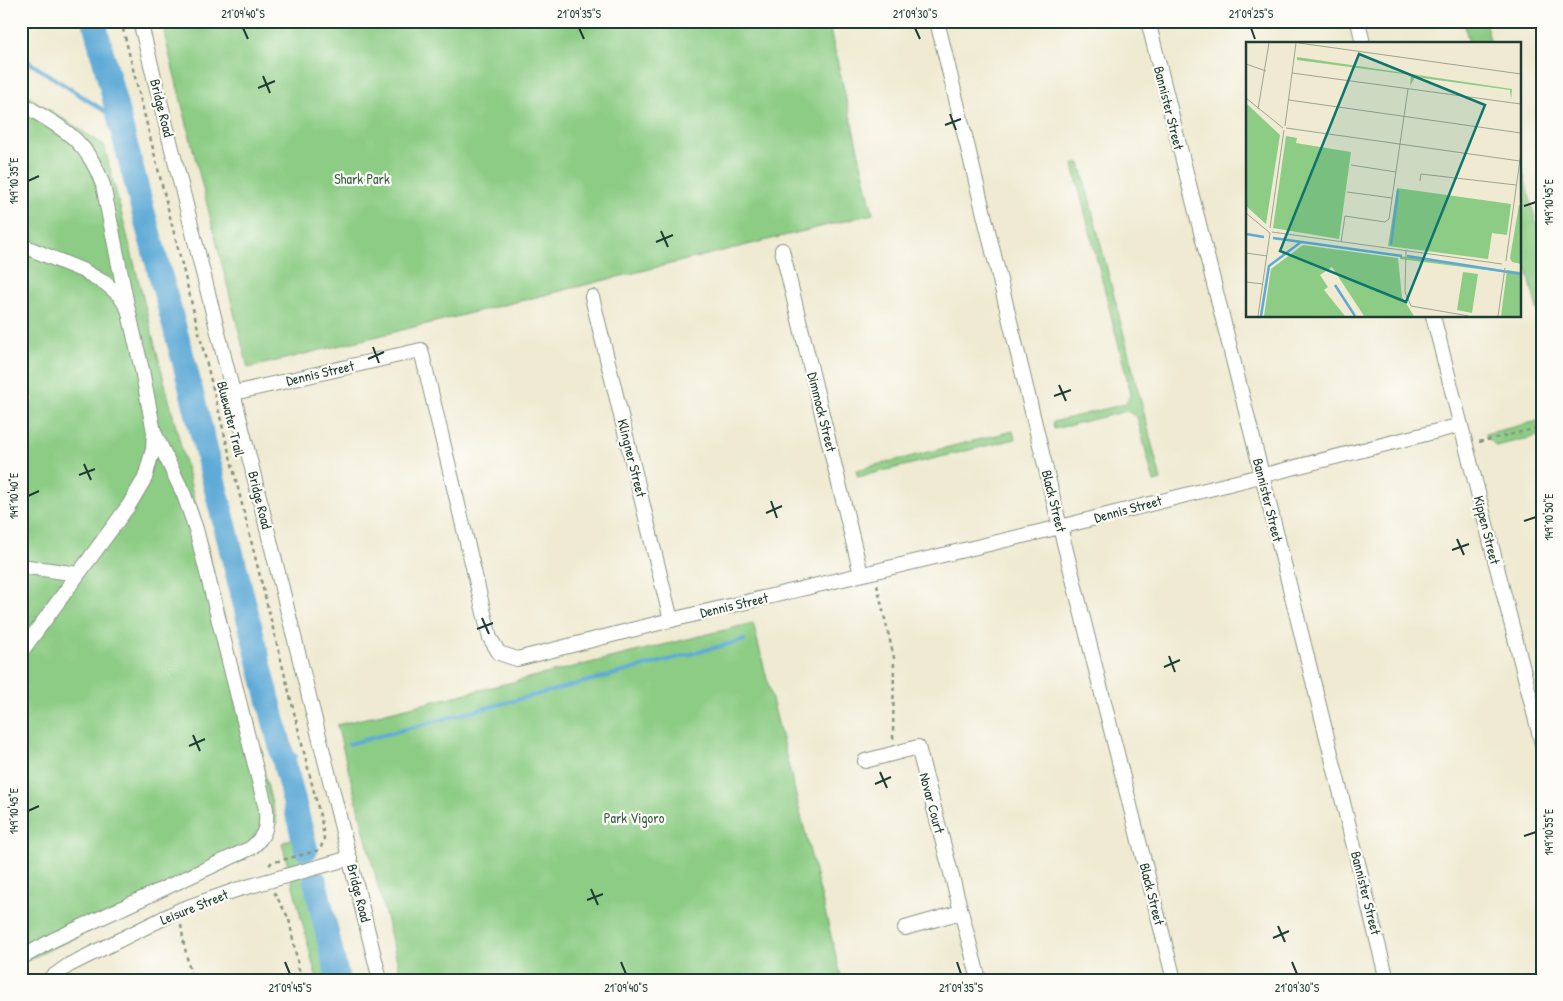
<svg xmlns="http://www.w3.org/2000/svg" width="1563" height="1001" font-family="'Patrick Hand',sans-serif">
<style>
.green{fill:#8ccc84;stroke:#56845c}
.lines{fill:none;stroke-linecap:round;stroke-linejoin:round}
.stream{stroke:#5eaad7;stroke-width:4}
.river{stroke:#5eaad7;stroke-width:24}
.minor-casing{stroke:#879482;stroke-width:16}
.path{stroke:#879482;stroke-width:2.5;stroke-dasharray:4 4;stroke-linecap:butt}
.minor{stroke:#fff;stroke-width:14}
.ticks{fill:none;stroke:#1f3d34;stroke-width:2}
.labels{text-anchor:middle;stroke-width:4.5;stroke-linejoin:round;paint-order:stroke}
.street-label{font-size:14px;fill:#1f3d34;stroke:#fdfcf7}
.park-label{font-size:14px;fill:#3a6148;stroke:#fdfcf7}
.inset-river{fill:none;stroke:#5eaad7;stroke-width:2.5}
.inset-road{fill:none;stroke:#9ca592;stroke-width:1}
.view{fill:#0f766e;fill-opacity:0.15;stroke:#0f766e;stroke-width:2.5}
.inset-edge{fill:none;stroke:#1f3d34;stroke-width:2.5}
.neatline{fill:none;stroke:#1f3d34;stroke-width:2}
.ticks-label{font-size:12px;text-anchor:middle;fill:#1f3d34}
</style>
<rect width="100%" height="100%" fill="#fdfcf7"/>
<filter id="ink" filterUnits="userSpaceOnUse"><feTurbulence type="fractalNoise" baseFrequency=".02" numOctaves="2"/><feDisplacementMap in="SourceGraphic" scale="10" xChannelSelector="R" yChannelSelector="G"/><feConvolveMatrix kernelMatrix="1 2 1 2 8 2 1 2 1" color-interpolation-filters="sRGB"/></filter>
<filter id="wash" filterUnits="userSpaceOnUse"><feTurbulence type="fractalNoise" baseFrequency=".0096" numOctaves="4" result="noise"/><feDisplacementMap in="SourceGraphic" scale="20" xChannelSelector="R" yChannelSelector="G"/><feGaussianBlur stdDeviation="1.12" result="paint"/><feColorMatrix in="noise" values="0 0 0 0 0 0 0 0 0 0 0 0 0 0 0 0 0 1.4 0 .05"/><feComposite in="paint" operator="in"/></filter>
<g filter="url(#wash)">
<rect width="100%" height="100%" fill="#efead1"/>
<!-- green -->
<g class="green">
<polygon points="161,21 828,21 873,214 248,368"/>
<polygon points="1464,21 1485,21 1491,44 1469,44"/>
<polygon points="21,92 104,145 277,823 263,849 23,962 21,964 21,419 35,398 21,389"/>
<polygon points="1519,157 1542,245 1542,328 1519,239"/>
<polygon points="1080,163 1161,480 1154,482 1137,417 1127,411 1054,429 1053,422 1125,404 1131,394 1073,165"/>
<polygon points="1542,420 1542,435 1496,446 1485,434"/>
<polygon points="1013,431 1015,439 858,477 856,470"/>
<polygon points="753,623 842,980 402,980 337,725"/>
<polygon points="301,834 338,980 317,980 282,843"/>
</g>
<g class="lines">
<!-- stream -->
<g class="stream">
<polyline points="21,57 120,121"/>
<polyline points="349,744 744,640"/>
<polyline points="283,759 296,756"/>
</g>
<!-- river -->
<g class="river">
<polyline points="94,21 143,211 185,366 306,849"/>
<polyline points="315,881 338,980"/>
</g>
</g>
</g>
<g filter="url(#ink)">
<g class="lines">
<defs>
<g id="minor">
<polyline points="140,21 380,980"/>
<polyline points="937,21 1060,527 1174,980"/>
<polyline points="1148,21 1262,475 1387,980"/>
<polyline points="1358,21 1363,44"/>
<path d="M21 103C62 129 86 137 103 185L127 305"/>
<polyline points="21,245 84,271 105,283 119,295 128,309 142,370 154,432 153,449 145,478 129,505 21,652"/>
<polyline points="782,250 861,574"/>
<polyline points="592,297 671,620"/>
<polyline points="1433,316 1542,744"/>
<polyline points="234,393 421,350 490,638 499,653 517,659 671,620 1060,527 1461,425"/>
<polyline points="21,566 78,574"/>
<polyline points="865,761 918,747 979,980"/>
<polyline points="905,928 961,912"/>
<path d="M21 958 53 940 251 848C266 835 267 828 266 809L196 529 184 495 154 432"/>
<polyline points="48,980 69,965 182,909 236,890 350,858"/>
</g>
</defs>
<!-- minor casing -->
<use href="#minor" class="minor-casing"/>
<!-- path -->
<g class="path">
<polyline points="121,21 322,824 324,839 320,850 271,863 268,867"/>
<polyline points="1542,285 1540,287 1542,295"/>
<polyline points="1479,442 1542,427"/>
<polyline points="877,585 894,658 893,740"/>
<polyline points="274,892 289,919 301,980"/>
<polyline points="181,925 184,944 192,980"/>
</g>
<!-- minor -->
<use href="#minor" class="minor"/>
</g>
</g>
<!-- ticks -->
<path class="ticks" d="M243 28 248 39M579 28 584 39M915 28 920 39M1251 28 1255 39M263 76 270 93M258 88 275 81M950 114 956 130M945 125 961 119M28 181 39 176M1524 206 1536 202M661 231 668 247M656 242 673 235M373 347 379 363M368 359 384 352M1059 385 1066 401M1054 396 1071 390M84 464 91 480M79 475 95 469M28 496 39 491M771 501 777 518M766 513 782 506M1524 521 1536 517M1457 539 1464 555M1452 550 1469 544M482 618 489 634M477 629 493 623M1169 656 1175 672M1164 667 1180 660M193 735 200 751M189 746 205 739M880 772 887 788M875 784 891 777M28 811 39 806M1524 836 1536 832M591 889 598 905M587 900 603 894M1278 926 1285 942M1273 938 1289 931M285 962 290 974M621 962 626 974M957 962 961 974M1292 962 1297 974"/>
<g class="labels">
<!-- street labels -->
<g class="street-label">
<text transform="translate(162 108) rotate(76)" y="5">Bridge Road</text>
<text transform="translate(1169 108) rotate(76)" y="5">Bannister Street</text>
<text transform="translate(320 373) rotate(-13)" y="5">Dennis Street</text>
<text transform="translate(822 412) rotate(76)" y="5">Dimmock Street</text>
<text transform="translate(231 419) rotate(76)" y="5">Bluewater Trail</text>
<text transform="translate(632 458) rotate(76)" y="5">Klingner Street</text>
<text transform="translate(260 500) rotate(76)" y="5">Bridge Road</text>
<text transform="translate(1268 500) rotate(76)" y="5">Bannister Street</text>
<text transform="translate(1054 501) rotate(76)" y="5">Black Street</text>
<text transform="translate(1128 509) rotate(-15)" y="5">Dennis Street</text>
<text transform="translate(1487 530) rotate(76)" y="5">Kippen Street</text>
<text transform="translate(734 605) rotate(-13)" y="5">Dennis Street</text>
<text transform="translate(932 803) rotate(75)" y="5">Novar Court</text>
<text transform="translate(359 893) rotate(76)" y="5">Bridge Road</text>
<text transform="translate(1366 893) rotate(76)" y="5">Bannister Street</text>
<text transform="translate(1152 894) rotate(76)" y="5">Black Street</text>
<text transform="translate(194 907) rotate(-22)" y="5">Leisure Street</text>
</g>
<!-- park labels -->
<g class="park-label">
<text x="362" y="184">Shark Park</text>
<text x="634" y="823">Park Vigoro</text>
</g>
</g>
<!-- overview -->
<g transform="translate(1246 42)">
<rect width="275" height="275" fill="#efead1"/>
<path d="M51 15 266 47 265 58 264 48 169 35 164 44 165 33 51 18ZM0 61 34 93 20 182 0 164ZM40 94 51 96 50 101 105 110 93 197 27 186ZM151 146 265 162 261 193 246 191 242 217 142 204ZM273 163 275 164V222L266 220 264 216ZM57 203 152 216 156 255 168 274H118L86 225 74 233 82 245 78 248 99 274H18L25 227ZM154 214 256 228V230L154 217ZM261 228 275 230V274H255ZM217 230 232 232 226 271 211 268Z" fill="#8ccc84"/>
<path class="inset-river" d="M0 192 18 195M27 196 156 214M145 203 152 148M161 214 275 232M89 243 109 274M15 274 23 224 55 200"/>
<path class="inset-road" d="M53 1 275 32M0 22 20 29M46 31 275 62M0 56 37 86M43 58 275 91M12 67 23 1M39 84 50 1M40 86 274 119M105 123 150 130M174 139 175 132 270 143M101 150 146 156M0 171 24 191M24 186 38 88M26 190 256 222M95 200 99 174 139 180 143 177 162 47M160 209 159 250 165 264 223 274M0 211 21 214M260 219 275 110M0 240 17 242M12 274 24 191M252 274 259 226"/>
<path class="view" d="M113 12 239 63 160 260 34 209Z"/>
<rect width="275" height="275" class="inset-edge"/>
</g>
<!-- margin -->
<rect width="1563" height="1001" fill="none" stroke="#fdfcf7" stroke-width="55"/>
<rect x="28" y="28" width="1508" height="946" class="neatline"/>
<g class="ticks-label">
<text x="243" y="18">21°09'40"S</text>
<text x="579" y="18">21°09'35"S</text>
<text x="915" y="18">21°09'30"S</text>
<text x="1251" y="18">21°09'25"S</text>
<text transform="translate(14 181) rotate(-90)" y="4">149°10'35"E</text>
<text transform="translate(1549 202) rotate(-90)" y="4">149°10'45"E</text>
<text transform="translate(14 496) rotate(-90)" y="4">149°10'40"E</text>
<text transform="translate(1549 517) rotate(-90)" y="4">149°10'50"E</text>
<text transform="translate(14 811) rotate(-90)" y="4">149°10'45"E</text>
<text transform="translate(1549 832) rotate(-90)" y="4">149°10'55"E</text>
<text x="290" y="992">21°09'45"S</text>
<text x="626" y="992">21°09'40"S</text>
<text x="961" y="992">21°09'35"S</text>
<text x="1297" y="992">21°09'30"S</text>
</g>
</svg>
